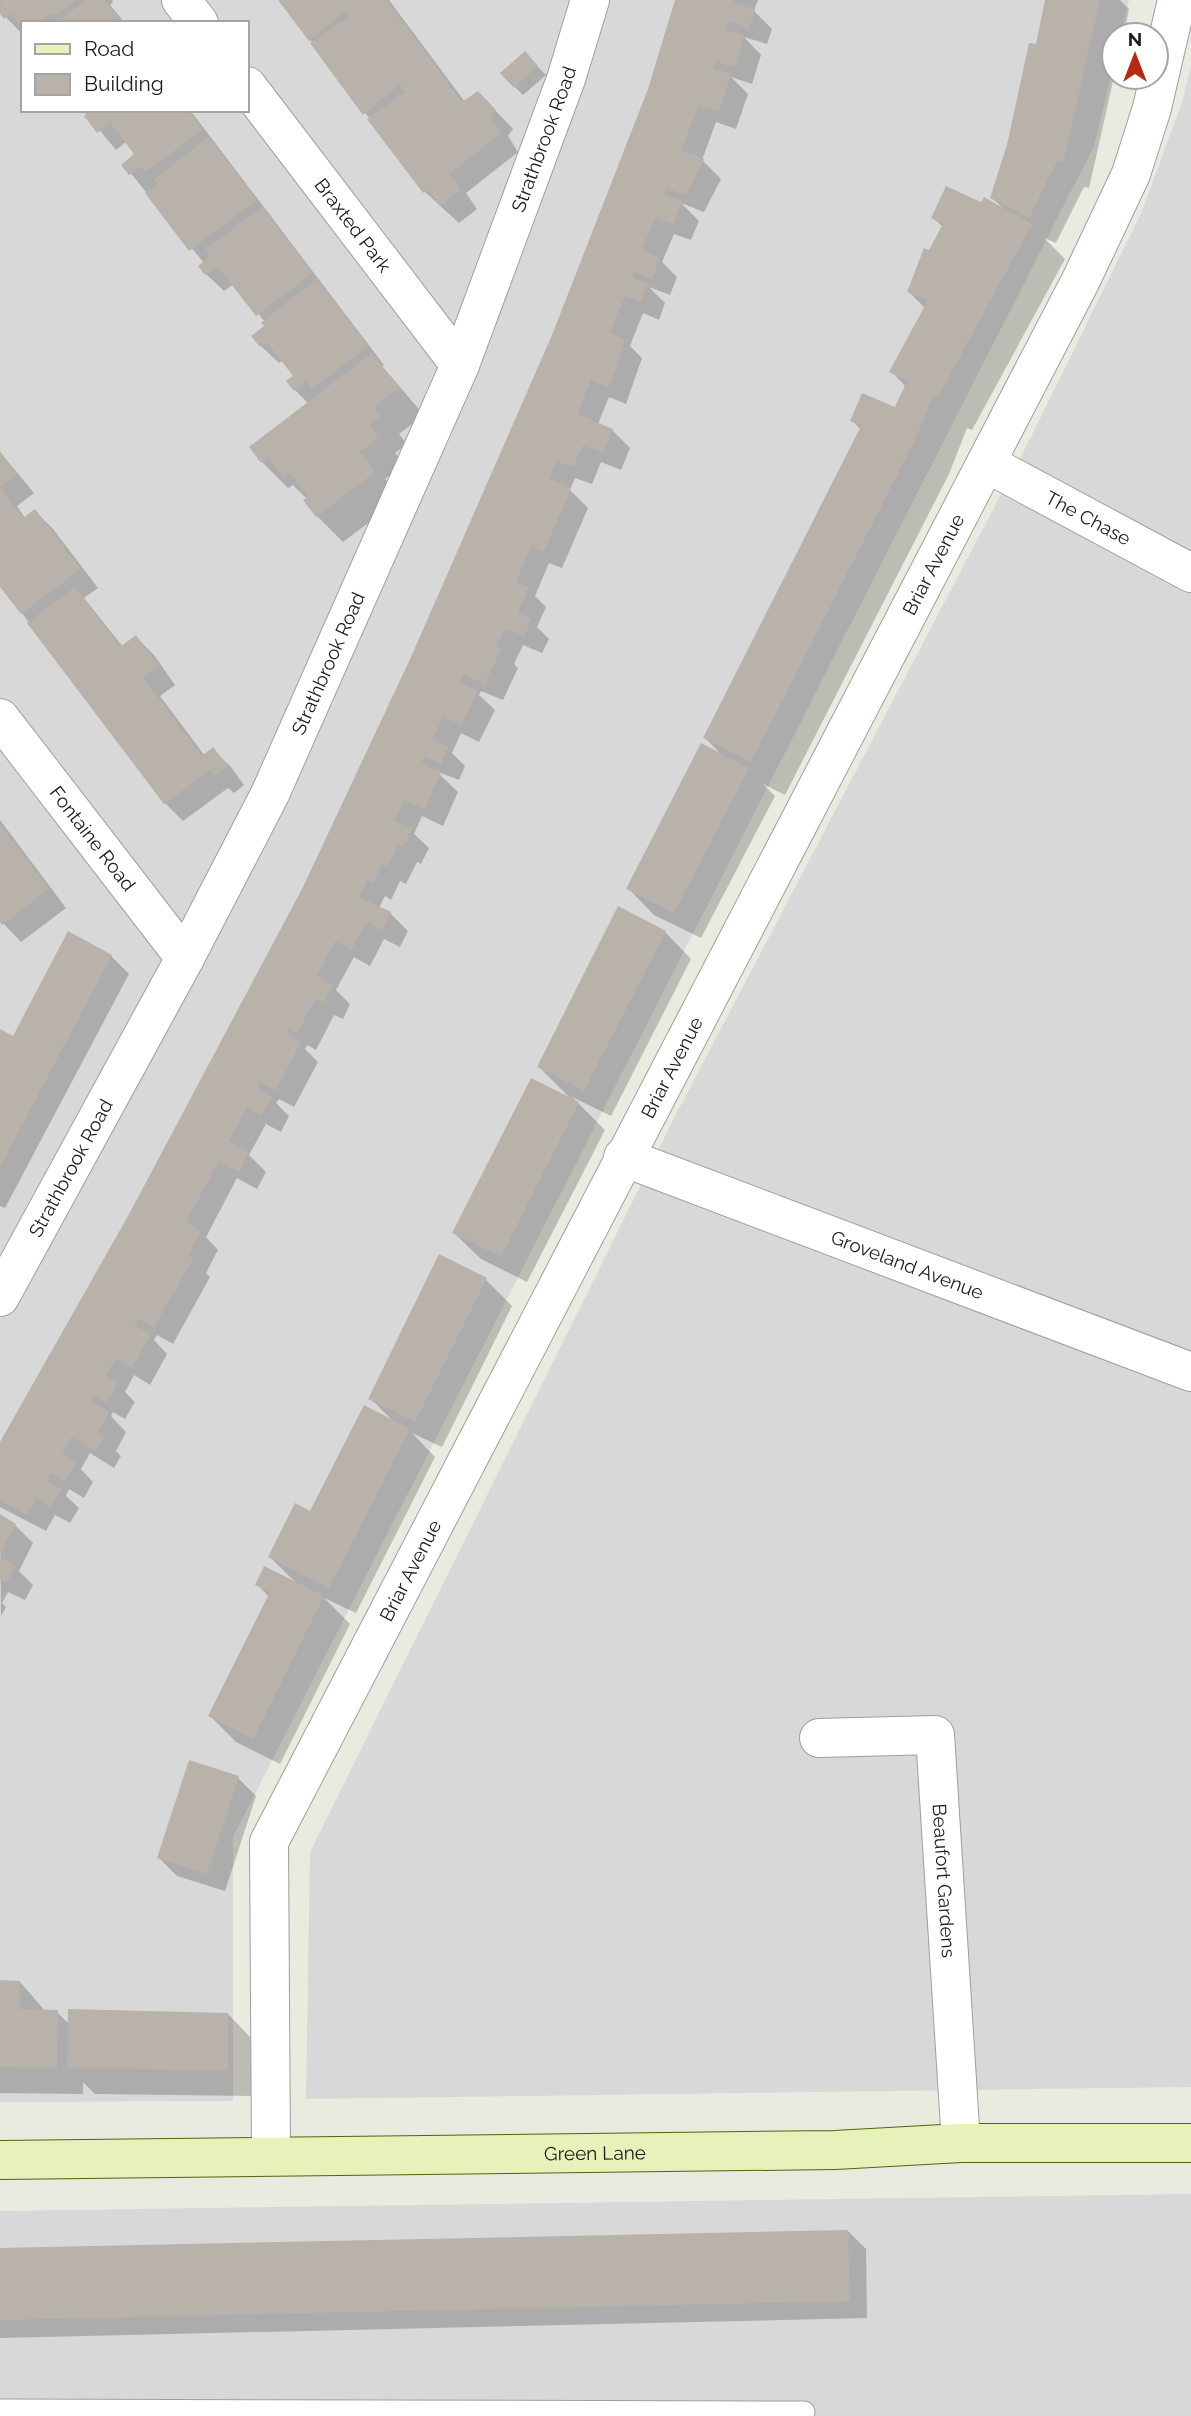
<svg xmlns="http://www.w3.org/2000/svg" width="1191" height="2416" font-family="Raleway,sans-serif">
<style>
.residential{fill:#d9d8d8;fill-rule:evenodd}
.shadow{fill:#0003}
.building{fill:#b8b2ab}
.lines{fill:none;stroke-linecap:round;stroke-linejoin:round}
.service-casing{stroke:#9f9f9f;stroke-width:23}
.minor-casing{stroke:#9f9f9f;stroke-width:40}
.secondary-casing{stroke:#4f650f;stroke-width:40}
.service{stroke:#fff;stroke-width:21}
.minor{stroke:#fff;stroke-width:38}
.secondary{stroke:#e6f2b9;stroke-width:38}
.labels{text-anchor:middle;stroke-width:5;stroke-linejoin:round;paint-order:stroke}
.street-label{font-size:19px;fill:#1b1b1b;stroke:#fff}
</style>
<rect width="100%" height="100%" fill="#ebeae1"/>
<!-- residential -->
<g class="residential">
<path d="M0 0H1129L1121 35H1114V63L1094 146 233 1837V2101L0 2102ZM23 23H247V110H23Z"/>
<polygon points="1191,66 1191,2087 306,2099 310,1852 672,1122 1030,439 1142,211 1182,102"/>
<polygon points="1191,2194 1191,2416 0,2416 0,2211"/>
</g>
<!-- shadow -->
<g class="shadow">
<polygon points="0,0 112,0 113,2 110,5 125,23 23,23 23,35 0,11"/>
<polygon points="280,0 389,0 465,102 478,93 496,111 513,129 508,136 518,152 466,193 477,209 459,223 425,192"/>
<polygon points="676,0 758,0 754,11 772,29 767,44 744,37 761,55 752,84 731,77 748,94 736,129 716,122 702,160 721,179 704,212 681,203 699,221 691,240 674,234 662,262 677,277 670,295 649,287 665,303 659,320 643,313 635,333 630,346 642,358 626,404 609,397 598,424 612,430 630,448 621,470 601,462 592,484 575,478 570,490 588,508 562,568 549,563 535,596 546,607 537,627 549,639 542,653 523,645 514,664 518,668 503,700 481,691 479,695 495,710 479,742 461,733 452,753 465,766 459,780 436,771 458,792 443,826 422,816 414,834 429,848 421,864 417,862 406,884 400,881 391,900 385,896 379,908 390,913 408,931 400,947 384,939 370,966 354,957 336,990 350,1004 343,1019 334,1015 316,1050 307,1045 305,1049 318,1062 294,1107 279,1099 276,1103 289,1116 281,1132 266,1124 249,1155 266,1172 257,1189 237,1178 206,1237 218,1250 206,1273 210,1277 173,1344 157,1335 154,1340 167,1354 150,1385 134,1375 125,1392 135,1402 125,1419 113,1412 111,1416 126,1432 116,1451 121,1456 114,1468 90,1453 81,1469 93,1482 84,1498 69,1489 66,1496 79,1508 70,1523 55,1515 46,1531 0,1507 0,1445 130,1217 305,888 450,578 554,336 650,90"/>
<polygon points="1047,0 1120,0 1129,9 1124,35 1114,35 1114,77 1089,188 1084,187 1056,243 1044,238 1065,259 972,430 967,428 949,474 785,795 763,784 775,796 701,938 654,915 628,888 723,756 705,738 861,430 852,420 896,409 906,387 891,371 925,308 909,292 943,227 933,218 982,204 1004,209 992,198 1037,46"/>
<polygon points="533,62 546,75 523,95 515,87"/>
<polygon points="83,110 190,110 384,365 382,366 424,415 399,434 407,444 395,453 404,464 385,479 400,499 343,542 317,516 307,499 293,485 288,488 262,462 309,404 295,390 295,377 283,360 279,363 261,346 265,322 234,284 224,291 206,274 204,263 124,165 137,154 126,142 116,150"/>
<polygon points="0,452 34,493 17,506 25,518 35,511 53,529 98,588 84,598 123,647 136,637 154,655 175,685 160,696 205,756 213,750 231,767 244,785 234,793 228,788 183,821 165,803 0,584"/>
<polygon points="0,820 66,908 21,942 0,920"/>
<polygon points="665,932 691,959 611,1116 572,1097 605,1130 527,1282 481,1259 454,1233 571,1099 539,1067"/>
<polygon points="69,934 111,956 129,974 5,1208 0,1206 0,1031 14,1038"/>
<polygon points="486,1280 512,1306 442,1447 412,1433 435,1457 356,1613 324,1598 350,1624 280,1764 236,1742 210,1716 269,1597 257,1584 296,1583 270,1557 393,1421 370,1398"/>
<polygon points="0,1517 15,1525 33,1543 19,1571 33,1585 25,1600 8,1592 2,1603 6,1607 1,1616"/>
<polygon points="238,1778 256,1796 225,1891 177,1876 159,1858"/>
<polygon points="0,1982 20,1982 46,2012 57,2012 69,2024 228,2014 254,2041 253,2096 95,2094 83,2082 83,2094 0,2093"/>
<polygon points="848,2231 866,2249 867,2318 0,2338 0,2250"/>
</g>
<!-- building -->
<g class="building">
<polygon points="1,0 75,0 55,16 52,13 38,23 23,23 23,28 12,14 4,19 0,14"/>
<polygon points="86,0 105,0 122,23 56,23"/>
<polygon points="278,0 387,0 462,102 478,91 496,110 491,117 501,133 449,174 461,190 440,206 428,190 423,193 367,119 405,92 399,85 363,115 310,43 349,17 344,11 309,41"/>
<polygon points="675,0 735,0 734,3 755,9 749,28 728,21 725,30 744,35 735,67 716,61 714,65 713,68 731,74 719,112 698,106 681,151 704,159 686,195 667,188 664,194 682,201 673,224 655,217 642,250 660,258 652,279 634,271 632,277 648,284 641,303 625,296 617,315 610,333 625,339 617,366 608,387 591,380 577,414 613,429 603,453 583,445 573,467 557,461 549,479 571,488 544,551 531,546 516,582 529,587 518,613 532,619 524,636 505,628 496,646 501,649 485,684 463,674 460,682 478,691 461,725 443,716 433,739 448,747 441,764 425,756 421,764 441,773 424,809 404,800 394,821 412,828 403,847 398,845 388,867 382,864 373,883 367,880 359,897 391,912 382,930 366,922 352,949 335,941 317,976 333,985 324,1003 316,998 297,1033 289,1028 286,1034 301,1042 276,1090 260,1082 257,1089 272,1097 262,1116 247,1107 229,1141 249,1152 239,1172 219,1161 186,1222 201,1230 188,1255 194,1258 154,1327 139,1319 137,1321 135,1326 151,1334 132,1368 116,1359 106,1376 118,1382 107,1403 95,1395 91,1402 110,1412 98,1433 104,1437 96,1451 71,1437 62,1454 76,1462 66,1481 51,1473 46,1481 62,1489 51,1507 36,1498 27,1515 0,1500 0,1442 128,1216 303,887 411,657 552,335 648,89"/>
<polygon points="1045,0 1100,0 1063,163 1057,161 1029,218 990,198 1007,145 1029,43 1036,44"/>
<polygon points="525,51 538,66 514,88 500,73"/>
<polygon points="91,110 188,110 203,129 146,172 142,166 129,175 121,165 134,154 110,123 97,133 84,116"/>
<polygon points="209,137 257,200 189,251 145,193 158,184 154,179"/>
<polygon points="946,186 981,202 984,197 1032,224 938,397 933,395 915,440 751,762 703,738 861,426 850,421 862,393 895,407 907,381 889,372 928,300 907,292 924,248 929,250 943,224 931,218"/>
<polygon points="262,207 313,273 256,316 217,266 205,275 198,266 210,256 205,250"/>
<polygon points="317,279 368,346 312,389 306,381 294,391 286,381 293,376 267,342 260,347 251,336 264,326 261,323"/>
<polygon points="372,353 399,388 374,407 382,417 370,425 379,437 360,452 375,472 316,517 303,500 308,497 289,473 283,477 268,458 261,463 249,447"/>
<polygon points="0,451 17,475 0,488 23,518 35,509 81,569 21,614 0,587"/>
<polygon points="75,587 120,647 136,635 159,666 143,677 202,756 213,747 228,766 214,776 210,770 164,804 27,623"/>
<polygon points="701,743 749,768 674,913 626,889"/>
<polygon points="0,824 49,889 2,925 0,922"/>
<polygon points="618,906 666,931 584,1091 537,1067"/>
<polygon points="68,931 112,955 0,1167 0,1029 13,1036"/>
<polygon points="531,1078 579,1102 501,1257 452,1233"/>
<polygon points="439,1254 487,1278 415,1422 368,1399"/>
<polygon points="364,1405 410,1429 329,1588 268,1557 295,1503 310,1511"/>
<polygon points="0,1514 16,1524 0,1554"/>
<polygon points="0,1558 16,1566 7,1583 0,1580"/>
<polygon points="264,1566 324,1596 253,1739 208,1716 270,1592 255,1585"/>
<polygon points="189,1760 239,1776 207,1874 157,1858"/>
<polygon points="0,1980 20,1981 19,2009 58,2010 57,2068 0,2067"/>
<polygon points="68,2009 228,2013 228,2070 67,2068"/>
<polygon points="848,2230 850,2301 0,2320 0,2248"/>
</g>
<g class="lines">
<defs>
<polyline id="service" points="0,2410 804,2412"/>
<g id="minor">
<polyline points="181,0 199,23"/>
<path id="s1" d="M247 86 460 365"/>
<path id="s2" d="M986 463 1191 573"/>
<path id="s3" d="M0 718 185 958"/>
<path id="s4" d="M623 1157 1191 1372"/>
<path id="s5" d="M0 1297 185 958 270 794 460 365 566 79 590 0"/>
<path id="s6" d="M819 1738 935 1735 961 2143"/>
<path id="s7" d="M271 2154 269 1842 1081 280 1131 174 1152 108 1177 0"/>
</g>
<g id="secondary">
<path id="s8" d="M0 2160 835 2150 961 2143H1191"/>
</g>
</defs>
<!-- service casing -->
<use href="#service" class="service-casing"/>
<!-- minor casing -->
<use href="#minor" class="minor-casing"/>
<!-- secondary casing -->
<use href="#secondary" class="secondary-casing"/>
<!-- service -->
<use href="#service" class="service"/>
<!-- minor -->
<use href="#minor" class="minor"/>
<!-- secondary -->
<use href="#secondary" class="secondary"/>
</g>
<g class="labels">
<!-- street labels -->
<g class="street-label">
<text dy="7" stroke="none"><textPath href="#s5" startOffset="1281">Strathbrook Road</textPath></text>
<text dy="7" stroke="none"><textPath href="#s1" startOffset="175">Braxted Park</textPath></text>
<text dy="7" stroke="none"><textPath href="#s2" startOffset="116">The Chase</textPath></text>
<text dy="7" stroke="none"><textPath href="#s7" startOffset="1752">Briar Avenue</textPath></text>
<text dy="7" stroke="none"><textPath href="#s5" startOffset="714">Strathbrook Road</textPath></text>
<text dy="7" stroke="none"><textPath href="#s3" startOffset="152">Fontaine Road</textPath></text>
<text dy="7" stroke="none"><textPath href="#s7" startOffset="1185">Briar Avenue</textPath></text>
<text dy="7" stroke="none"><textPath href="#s5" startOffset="147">Strathbrook Road</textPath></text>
<text dy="7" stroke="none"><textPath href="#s4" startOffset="304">Groveland Avenue</textPath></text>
<text dy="7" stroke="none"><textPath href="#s7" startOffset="618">Briar Avenue</textPath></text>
<text dy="7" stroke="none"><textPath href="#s6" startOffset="262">Beaufort Gardens</textPath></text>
<text dy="7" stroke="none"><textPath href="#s8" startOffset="595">Green Lane</textPath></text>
</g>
</g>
<!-- legend -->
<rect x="21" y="21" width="228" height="91" fill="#ffffff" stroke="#a4a4a4" stroke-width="2"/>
<rect x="35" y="44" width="35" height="10" fill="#e6f2b9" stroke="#a4a4a4" stroke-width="2"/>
<text x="84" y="56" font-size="21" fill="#1b1b1b">Road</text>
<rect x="35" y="74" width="35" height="21" fill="#b8b2ab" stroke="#a4a4a4" stroke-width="2"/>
<text x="84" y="91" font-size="21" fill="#1b1b1b">Building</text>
<!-- north arrow -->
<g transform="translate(1135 56)"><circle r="33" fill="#ffffff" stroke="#a4a4a4" stroke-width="2"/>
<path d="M0-5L12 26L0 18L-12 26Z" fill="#b32b13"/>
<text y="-10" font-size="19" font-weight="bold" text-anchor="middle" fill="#1b1b1b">N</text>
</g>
</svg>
